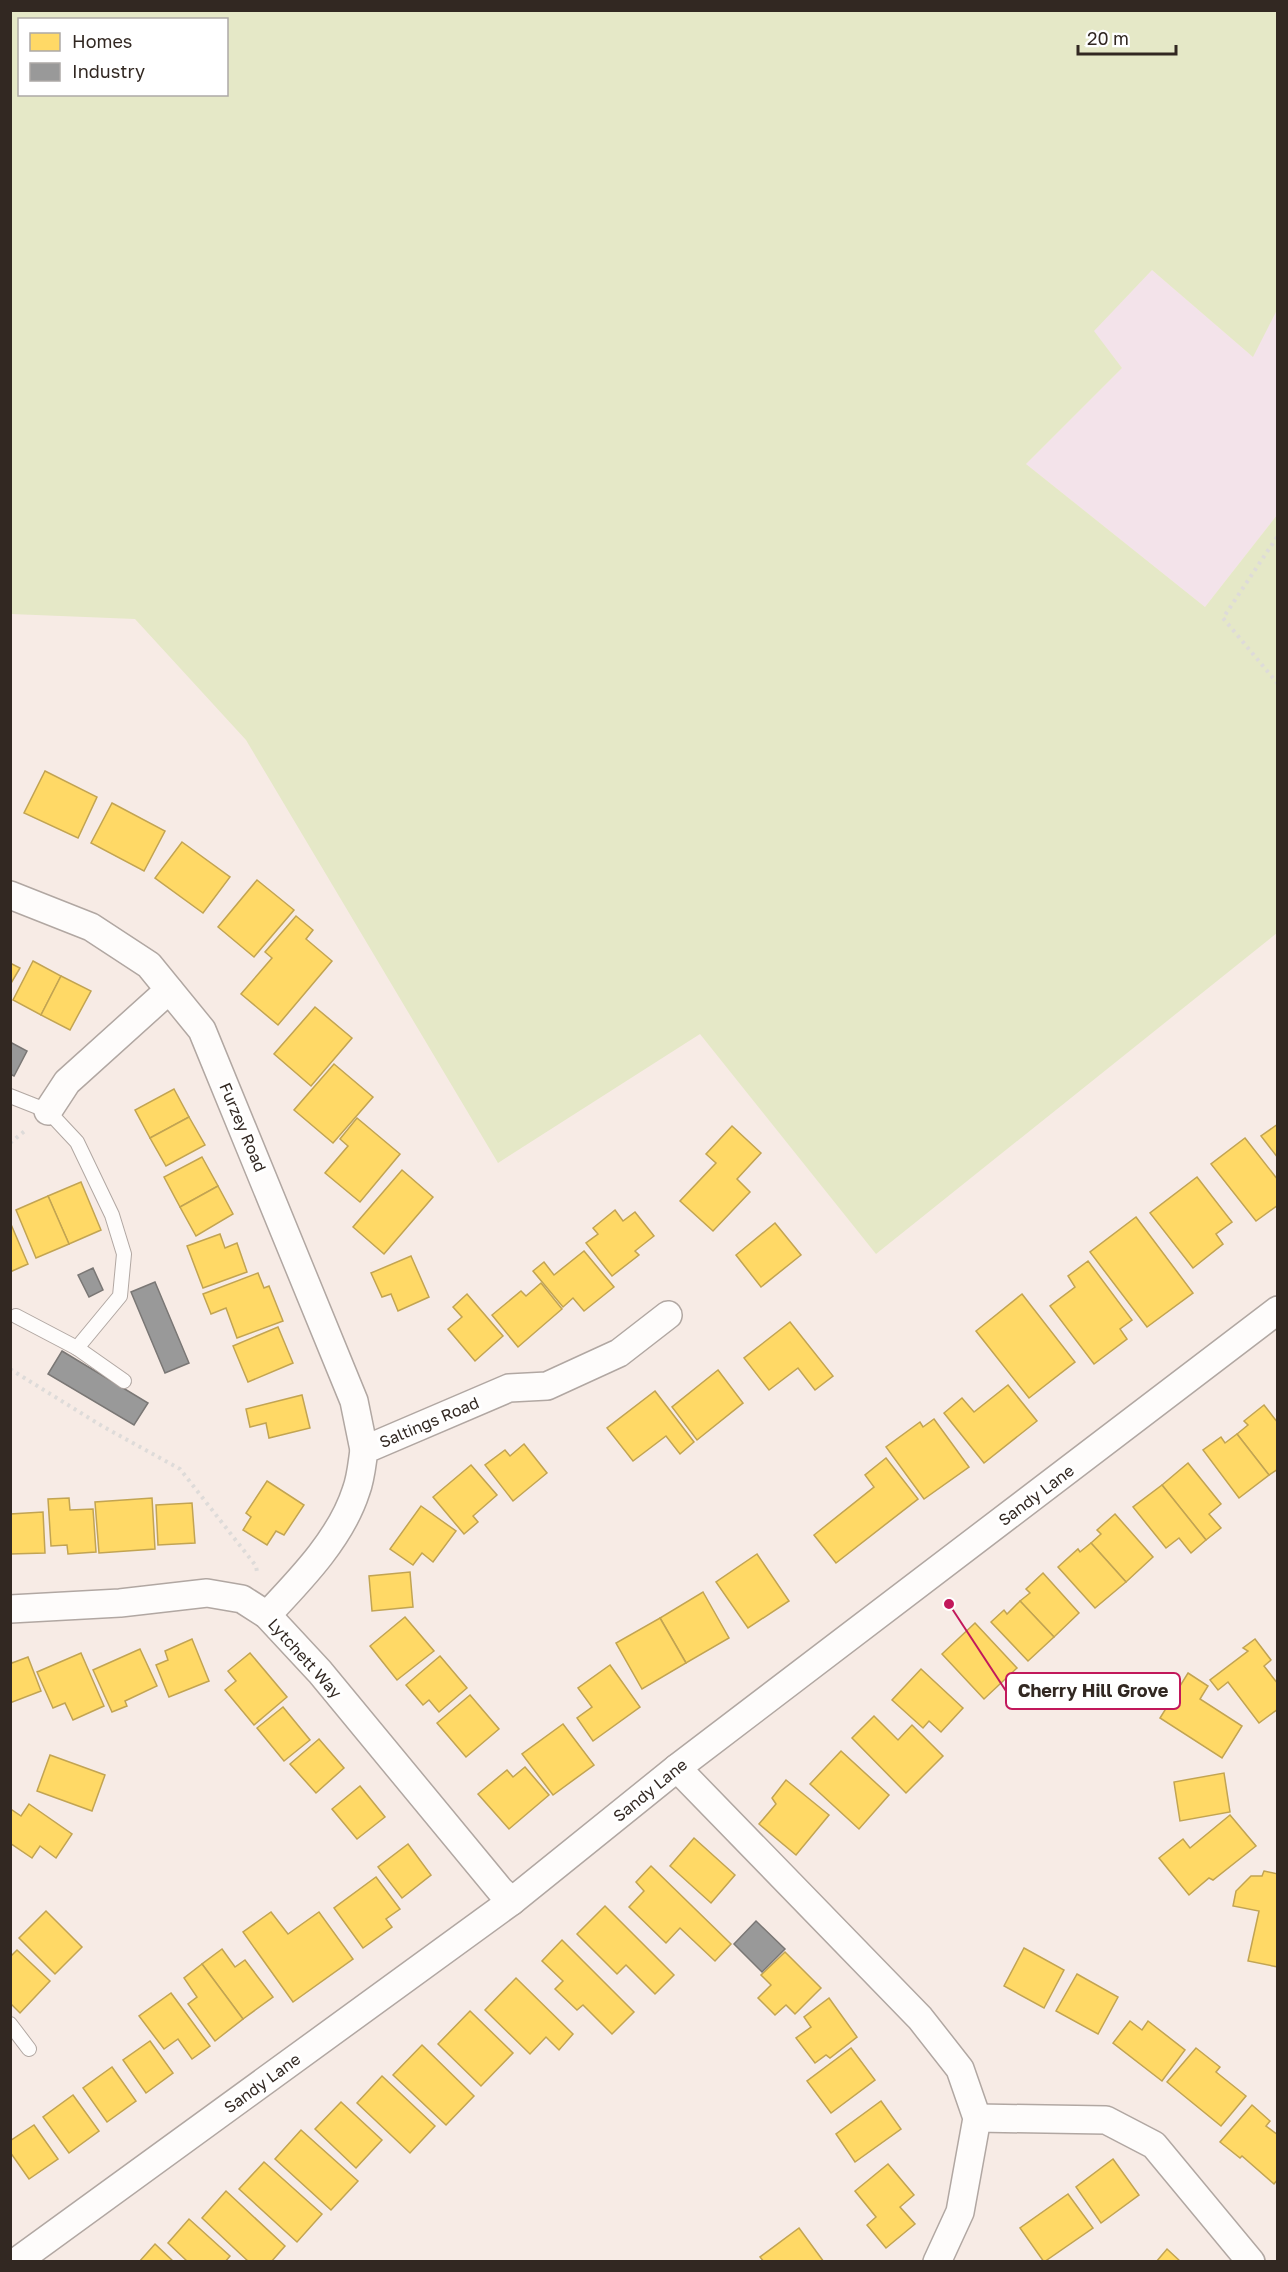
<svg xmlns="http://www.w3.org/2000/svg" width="1288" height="2272" font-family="'Golos Text',sans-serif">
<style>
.industrial{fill:#f3e3ea}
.green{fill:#e5e8c7;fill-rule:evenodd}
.homes{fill:#ffd966;stroke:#c2a452;stroke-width:1.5}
.industry{fill:#999;stroke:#7a7775;stroke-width:1.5}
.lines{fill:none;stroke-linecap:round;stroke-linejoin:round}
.lane-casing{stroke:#b1a7a2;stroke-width:16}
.street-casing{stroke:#b1a7a2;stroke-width:30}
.path{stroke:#dedbd9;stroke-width:4;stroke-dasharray:3 4.5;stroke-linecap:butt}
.lane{stroke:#fefcfb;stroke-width:14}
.street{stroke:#fefcfb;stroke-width:27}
.labels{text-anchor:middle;stroke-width:6;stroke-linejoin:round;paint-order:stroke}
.street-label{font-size:16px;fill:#322822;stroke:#fff}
.leader{fill:none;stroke:#c2185b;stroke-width:2}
.callout-dot{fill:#c2185b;stroke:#fff;stroke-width:2}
.callout{fill:#fff;stroke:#c2185b;stroke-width:2}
.callout-label{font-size:18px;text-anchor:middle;font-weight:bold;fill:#322822}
</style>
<rect width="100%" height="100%" fill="#f7ebe5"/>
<!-- industrial -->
<polygon class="industrial" points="1152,270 1252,356 1277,310 1277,515 1205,607 1026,464 1122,368 1093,331"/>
<!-- green -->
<path class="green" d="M11 10 1277 11V310L1253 357 1152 270 1094 331 1122 368 1026 464 1205 607 1277 515V933L876 1254 700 1034 498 1163 246 740 135 619 11 614ZM20 20H226V94H20Z"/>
<!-- homes -->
<g class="homes">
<polygon points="45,771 97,797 78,838 24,813"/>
<polygon points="112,803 165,831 144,871 91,843"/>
<polygon points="182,842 230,877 203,913 155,878"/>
<polygon points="257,880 294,910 254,957 218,927"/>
<polygon points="296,916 313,930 306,939 332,961 278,1025 241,994 272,958 265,952"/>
<polygon points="33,961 61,976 41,1015 13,1000"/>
<polygon points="10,963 20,968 10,985"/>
<polygon points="61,976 91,991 70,1030 41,1015"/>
<polygon points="315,1007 352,1038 311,1086 274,1054"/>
<polygon points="334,1064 373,1097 333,1143 294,1110"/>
<polygon points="174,1089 189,1117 150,1138 135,1110"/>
<polygon points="189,1117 205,1145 166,1166 150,1138"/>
<polygon points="357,1118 400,1154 360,1202 325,1173 348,1146 340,1139"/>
<polygon points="1278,1124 1278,1158 1261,1136"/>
<polygon points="732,1126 761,1153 737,1179 750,1192 713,1231 680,1201 716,1163 706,1154"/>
<polygon points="1245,1138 1278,1180 1278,1205 1256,1221 1211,1164"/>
<polygon points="202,1157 218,1186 180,1207 164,1177"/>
<polygon points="402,1170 433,1197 384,1254 353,1227"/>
<polygon points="1197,1177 1232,1222 1216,1234 1223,1244 1193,1268 1150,1213"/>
<polygon points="81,1182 101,1230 69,1244 48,1196"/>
<polygon points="218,1186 233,1214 196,1236 180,1207"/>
<polygon points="48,1196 69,1244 36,1258 16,1210"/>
<polygon points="615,1210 623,1221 635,1212 654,1236 635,1251 639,1255 612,1276 586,1243 598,1234 593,1228"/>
<polygon points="1136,1217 1193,1293 1147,1327 1090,1252"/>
<polygon points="10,1222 28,1264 10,1272"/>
<polygon points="775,1223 801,1255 761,1287 736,1255"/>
<polygon points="220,1234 225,1248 237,1243 247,1272 203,1288 187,1246"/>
<polygon points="584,1251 614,1287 584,1311 573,1298 563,1307 533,1271 544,1262 554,1275"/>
<polygon points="411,1256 429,1297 398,1311 391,1294 382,1297 371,1273"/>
<polygon points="1088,1261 1132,1320 1120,1329 1127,1339 1094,1364 1050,1306 1075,1287 1068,1276"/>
<polygon points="258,1273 264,1288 269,1286 283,1321 237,1338 226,1308 211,1314 203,1294"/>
<polygon points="541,1283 562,1309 518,1347 492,1315 521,1291 526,1296"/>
<polygon points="467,1294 503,1336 475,1361 448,1329 462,1317 453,1307"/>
<polygon points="1022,1294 1075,1362 1029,1398 976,1331"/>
<polygon points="790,1322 833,1376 815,1390 798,1368 769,1390 744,1358"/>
<polygon points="278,1327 293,1363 248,1382 233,1346"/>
<polygon points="718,1370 743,1403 697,1440 672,1407"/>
<polygon points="1008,1385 1037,1421 984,1463 944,1413 962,1398 974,1412"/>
<polygon points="655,1391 694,1442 680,1454 666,1436 633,1461 607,1428"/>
<polygon points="302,1395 310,1428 269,1438 266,1423 250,1427 246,1409"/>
<polygon points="1264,1405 1278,1423 1278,1469 1269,1475 1237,1434 1248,1425 1244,1421"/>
<polygon points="934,1419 969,1467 924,1499 886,1447 920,1422 923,1427"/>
<polygon points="1237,1434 1269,1475 1239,1498 1203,1450 1221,1437 1225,1443"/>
<polygon points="524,1444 547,1473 513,1501 485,1465 505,1450 510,1456"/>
<polygon points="886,1458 918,1499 836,1563 814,1535 874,1487 865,1475"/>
<polygon points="1188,1463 1221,1504 1209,1514 1221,1528 1206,1540 1162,1485"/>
<polygon points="471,1465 497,1495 473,1516 478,1522 464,1534 433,1497"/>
<polygon points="267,1481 304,1505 284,1535 276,1531 267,1545 243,1530 251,1517 246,1513"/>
<polygon points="1162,1485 1206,1540 1191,1553 1179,1538 1166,1548 1133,1507"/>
<polygon points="69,1498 70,1510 93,1509 96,1552 68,1554 67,1545 51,1546 48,1499"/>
<polygon points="152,1498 155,1549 99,1553 95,1502"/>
<polygon points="192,1503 195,1543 158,1545 156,1505"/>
<polygon points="421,1506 456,1531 433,1562 422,1553 413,1565 390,1549"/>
<polygon points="43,1512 45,1553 10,1554 10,1514"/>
<polygon points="1115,1514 1153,1557 1126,1582 1091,1543 1101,1534 1097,1530"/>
<polygon points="1091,1543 1126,1582 1095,1608 1058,1567 1078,1549 1080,1552"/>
<polygon points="757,1554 789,1601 748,1628 716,1582"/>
<polygon points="410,1572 413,1607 372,1611 369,1576"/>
<polygon points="1043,1573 1079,1613 1054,1637 1020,1601 1030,1593 1026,1589"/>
<polygon points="703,1592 729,1638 686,1663 660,1618"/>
<polygon points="1020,1601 1054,1637 1028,1661 991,1622 1004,1610 1007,1614"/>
<polygon points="405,1617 434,1651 397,1680 370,1646"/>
<polygon points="660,1618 686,1663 642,1689 616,1643"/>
<polygon points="975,1623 1017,1668 984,1699 942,1654"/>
<polygon points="192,1639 209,1681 169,1697 156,1665 168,1660 165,1651"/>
<polygon points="1255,1639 1271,1660 1264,1666 1278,1684 1278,1709 1259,1723 1228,1682 1218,1690 1210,1680 1248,1651 1243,1648"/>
<polygon points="140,1649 157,1686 125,1701 127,1706 112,1712 93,1670"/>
<polygon points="81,1653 104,1706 73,1720 65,1703 53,1708 37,1672"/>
<polygon points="250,1653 287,1697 254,1725 225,1690 236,1681 228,1671"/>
<polygon points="440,1656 467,1688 439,1712 429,1700 423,1705 406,1685"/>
<polygon points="28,1657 41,1691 10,1703 10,1658 12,1663"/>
<polygon points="610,1665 640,1707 593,1741 577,1718 592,1707 578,1688"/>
<polygon points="921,1669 963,1708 941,1732 929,1721 923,1728 892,1700"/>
<polygon points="1188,1673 1208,1686 1200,1699 1242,1726 1222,1758 1160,1718"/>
<polygon points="470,1695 499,1729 466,1757 437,1723"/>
<polygon points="283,1707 310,1740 284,1761 257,1728"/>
<polygon points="874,1716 898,1740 912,1725 943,1756 906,1793 852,1738"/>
<polygon points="563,1724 594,1765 553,1795 522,1754"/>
<polygon points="319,1739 344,1768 316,1793 290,1764"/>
<polygon points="841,1751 889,1795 859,1829 810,1784"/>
<polygon points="50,1755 105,1775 92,1811 37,1791"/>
<polygon points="525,1767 549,1795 509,1829 478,1794 507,1770 513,1777"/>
<polygon points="1224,1773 1230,1812 1180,1821 1174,1782"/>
<polygon points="786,1780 829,1815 796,1855 759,1824 776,1804 772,1798"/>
<polygon points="360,1786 385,1817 357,1839 332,1809"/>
<polygon points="29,1804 72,1834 56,1858 40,1846 32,1858 10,1843 10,1812 12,1810 21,1816"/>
<polygon points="1230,1815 1256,1846 1213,1880 1209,1878 1189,1895 1159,1858 1183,1839 1190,1848"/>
<polygon points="694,1838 735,1875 711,1903 670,1866"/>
<polygon points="408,1844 431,1875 402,1898 378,1867"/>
<polygon points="651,1866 731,1944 715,1961 680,1928 666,1943 629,1907 644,1891 636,1882"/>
<polygon points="1264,1871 1278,1874 1278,1967 1248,1961 1259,1911 1233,1906 1236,1891 1251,1876 1262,1876"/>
<polygon points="376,1877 400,1909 386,1919 392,1927 363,1948 334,1908"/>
<polygon points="605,1906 674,1975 655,1994 626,1965 617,1974 577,1934"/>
<polygon points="46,1911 82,1947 55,1974 19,1938"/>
<polygon points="271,1912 288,1934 319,1912 353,1959 293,2002 243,1932"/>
<polygon points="562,1940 634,2012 612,2034 583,2005 577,2010 555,1989 563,1981 542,1961"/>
<polygon points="1024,1948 1064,1970 1044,2008 1004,1986"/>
<polygon points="222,1949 235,1967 245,1960 273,1997 243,2019 202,1964"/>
<polygon points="17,1950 50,1981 20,2013 10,2003 10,1957"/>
<polygon points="785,1952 821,1988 795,2014 786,2005 775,2015 758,1998 771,1985 761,1975"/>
<polygon points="202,1964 243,2019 215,2041 188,2004 197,1997 184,1978"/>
<polygon points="1077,1974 1118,1997 1098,2034 1056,2011"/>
<polygon points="516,1978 573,2034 559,2050 546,2037 530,2054 485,2010"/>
<polygon points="171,1993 210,2046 192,2059 178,2039 164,2049 139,2016"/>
<polygon points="829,1998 857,2037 830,2058 826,2055 815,2063 796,2038 811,2027 804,2017"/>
<polygon points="470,2011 513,2053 481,2086 438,2044"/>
<polygon points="1130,2021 1142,2030 1148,2021 1185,2050 1162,2081 1113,2043"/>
<polygon points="150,2041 173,2073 146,2093 123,2060"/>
<polygon points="422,2045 474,2096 446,2125 393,2075"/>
<polygon points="851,2048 875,2080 831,2113 807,2081"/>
<polygon points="1196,2048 1220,2067 1216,2072 1246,2096 1221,2126 1167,2082"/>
<polygon points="112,2067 136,2101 107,2122 83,2088"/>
<polygon points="382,2076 435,2126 410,2153 357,2103"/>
<polygon points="73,2095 99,2131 69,2153 43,2117"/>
<polygon points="881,2101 901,2129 855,2162 836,2134"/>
<polygon points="341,2102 382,2140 356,2168 315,2129"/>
<polygon points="1252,2105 1270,2121 1266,2126 1278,2135 1278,2179 1274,2184 1242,2156 1240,2158 1220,2142"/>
<polygon points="34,2125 58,2159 29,2179 10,2152 10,2141"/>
<polygon points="301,2130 358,2181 331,2210 275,2159"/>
<polygon points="1113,2159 1139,2195 1101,2223 1076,2187"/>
<polygon points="264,2162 322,2214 297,2242 239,2189"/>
<polygon points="888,2164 914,2195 900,2207 915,2224 886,2248 867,2225 876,2217 855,2191"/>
<polygon points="226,2191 285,2246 271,2262 249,2262 202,2218"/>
<polygon points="1068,2194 1093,2228 1044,2262 1020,2228"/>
<polygon points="189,2219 230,2256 225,2262 188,2262 168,2243"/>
<polygon points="799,2228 824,2262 764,2262 760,2257"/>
<polygon points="155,2244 174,2262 139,2262"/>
<polygon points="1167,2249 1181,2262 1156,2262"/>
</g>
<!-- industry -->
<g class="industry">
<polygon points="10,1042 27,1051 14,1076 10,1074"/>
<polygon points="93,1268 103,1290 89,1297 78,1275"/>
<polygon points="155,1282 189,1363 165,1373 131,1292"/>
<polygon points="62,1351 148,1403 134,1425 48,1374"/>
<polygon points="756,1921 785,1949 762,1972 734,1944"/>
</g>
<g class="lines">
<defs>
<g id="lane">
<polyline points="10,1096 48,1111 77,1142 112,1215 124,1254 120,1296 77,1348"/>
<polyline points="16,1316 77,1348 124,1381"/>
<polyline points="10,2024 29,2049"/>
</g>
<g id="street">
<polyline points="10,895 91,927 149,965 202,1030 354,1401 364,1450"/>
<polyline points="48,1111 67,1082 169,990"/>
<polyline points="10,1609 120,1603 207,1593 242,1599 267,1615 320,1672 500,1890 512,1901"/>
<path d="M267 1615C301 1579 341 1538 356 1491 361 1478 362 1463 364 1450L509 1388 547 1386 619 1353 668 1315"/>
<polyline points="677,1768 920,2018 960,2069 977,2118 960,2212 937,2262"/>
<polyline points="977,2118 1106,2120 1154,2145 1251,2262"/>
<polyline points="16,2262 512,1901 677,1768 1278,1310"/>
</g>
</defs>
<!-- lane casing -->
<use href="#lane" class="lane-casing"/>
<!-- street casing -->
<use href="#street" class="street-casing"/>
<!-- path -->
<g class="path">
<polyline points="1277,537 1223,618 1278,684"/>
<polyline points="10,1143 26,1130"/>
<polyline points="10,1369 102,1426 180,1469 256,1566 257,1572"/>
</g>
<!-- lane -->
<use href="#lane" class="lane"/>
<!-- street -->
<use href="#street" class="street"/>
</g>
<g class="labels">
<!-- street labels -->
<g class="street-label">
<text transform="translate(243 1127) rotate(67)" y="6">Furzey Road</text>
<text transform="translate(429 1422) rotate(-23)" y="6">Saltings Road</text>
<text transform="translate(1036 1495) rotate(-37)" y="6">Sandy Lane</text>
<text transform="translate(305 1658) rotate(48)" y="6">Lytchett Way</text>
<text transform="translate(650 1790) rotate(-39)" y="6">Sandy Lane</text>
<text transform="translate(262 2083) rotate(-36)" y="6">Sandy Lane</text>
</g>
</g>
<!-- callouts -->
<path class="leader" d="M949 1604L1006 1691"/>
<circle class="callout-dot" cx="949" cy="1604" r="6"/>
<rect class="callout" x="1006" y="1673" width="174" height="36" rx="6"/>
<g class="callout-label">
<text x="1093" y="1697">Cherry Hill Grove</text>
</g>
<!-- border -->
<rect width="1288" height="2272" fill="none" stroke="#322822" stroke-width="24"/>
<!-- legend -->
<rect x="18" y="18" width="210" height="78" fill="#ffffff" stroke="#ada9a7" stroke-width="1.5"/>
<rect x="30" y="33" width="30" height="18" fill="#ffd966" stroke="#ada9a7" stroke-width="1.5"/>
<text x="72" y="48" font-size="18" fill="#322822">Homes</text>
<rect x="30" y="63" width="30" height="18" fill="#999999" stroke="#ada9a7" stroke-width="1.5"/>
<text x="72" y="78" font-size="18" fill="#322822">Industry</text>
<!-- scale -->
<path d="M1078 45v9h98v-9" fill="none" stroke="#322822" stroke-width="3"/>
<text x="1087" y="45" font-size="18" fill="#322822" stroke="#ffffff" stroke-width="4.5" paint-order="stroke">20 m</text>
</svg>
